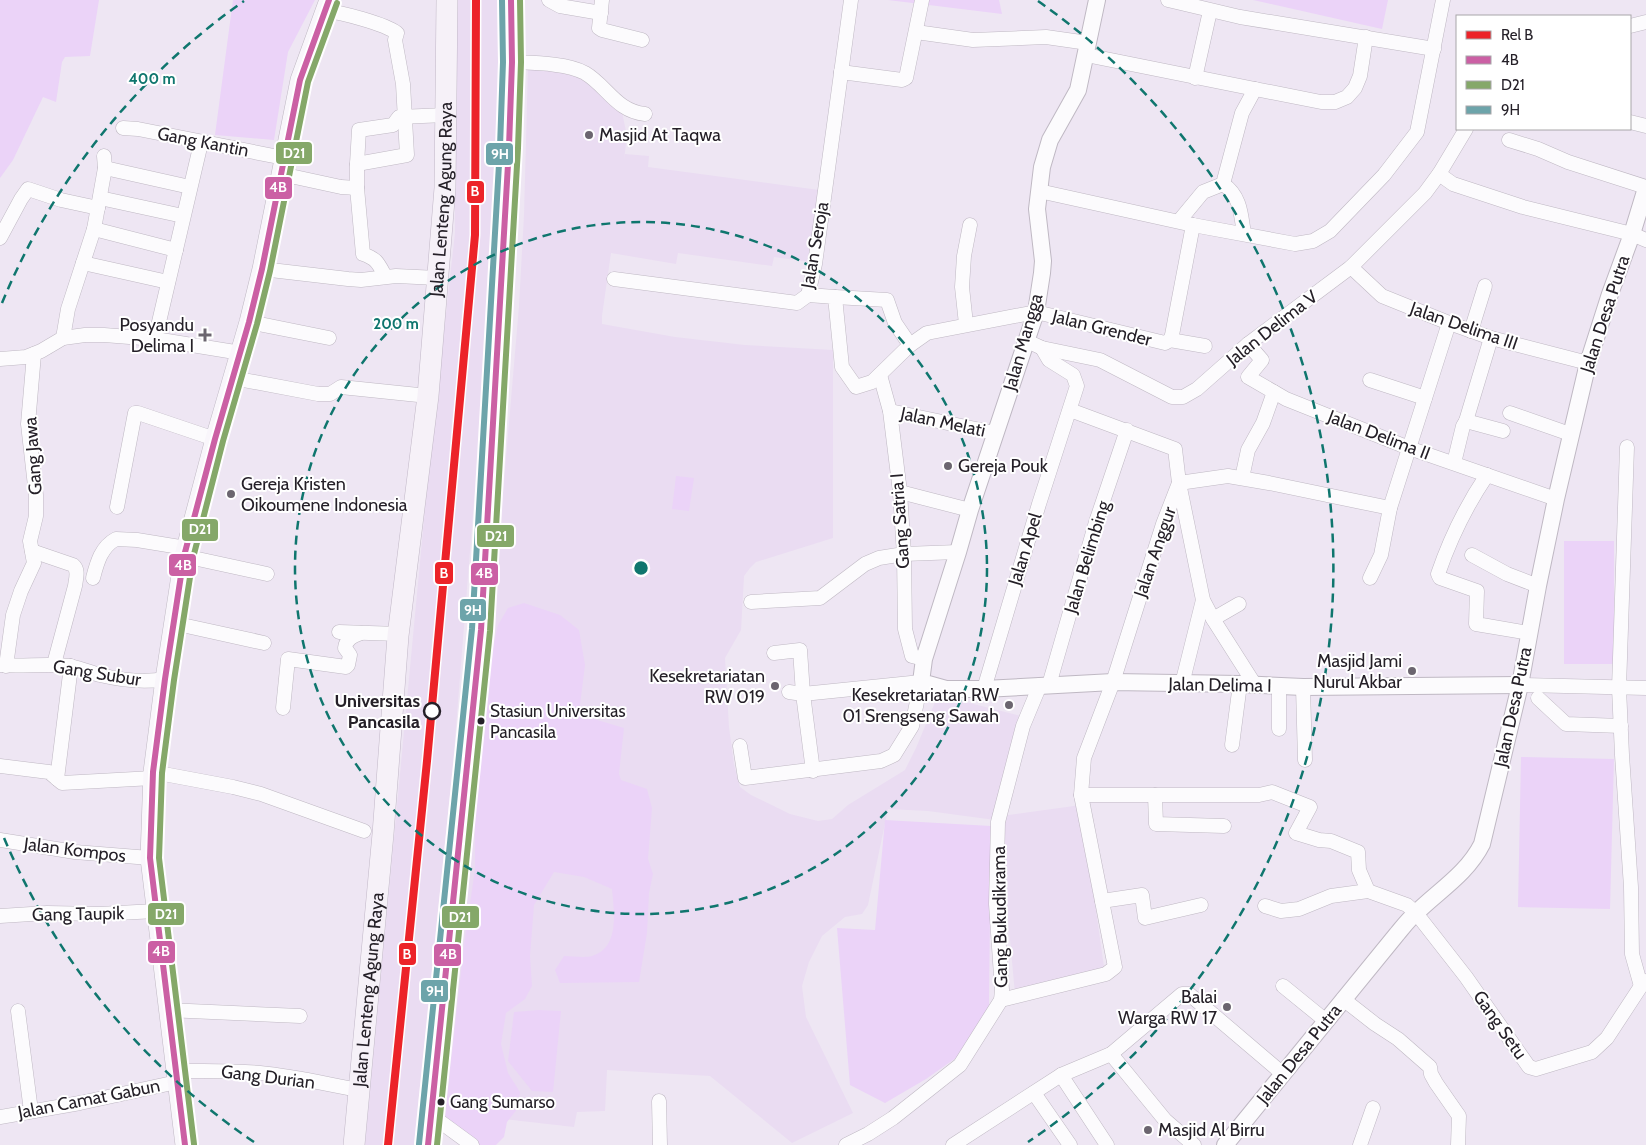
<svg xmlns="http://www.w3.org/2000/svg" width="1646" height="1145" font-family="Cabin,sans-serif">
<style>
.built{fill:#eadcf2}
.green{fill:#ebd3f8}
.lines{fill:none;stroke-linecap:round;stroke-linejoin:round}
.minor-casing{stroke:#bfb8c3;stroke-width:15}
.tertiary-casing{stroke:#bfb8c3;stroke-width:18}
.secondary-casing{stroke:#bfb8c3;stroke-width:20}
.primary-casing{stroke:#c1b7c7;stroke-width:22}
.minor{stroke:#fcfbfd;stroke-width:14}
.tertiary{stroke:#fcfbfd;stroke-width:16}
.secondary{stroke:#f9f6fb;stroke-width:19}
.primary{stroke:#f6f1f8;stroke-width:21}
.bus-1-casing{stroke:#fff;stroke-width:10}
.bus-2-casing{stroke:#fff;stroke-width:10}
.bus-3-casing{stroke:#fff;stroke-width:10}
.bus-1{stroke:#cb60a4;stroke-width:6}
.bus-2{stroke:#85a869;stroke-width:6}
.bus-3{stroke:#6da4aa;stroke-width:6}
.rail-1-casing{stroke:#fff;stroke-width:11}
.rail-1{stroke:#ec2329;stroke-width:8}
.ring{fill:none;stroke:#0f766e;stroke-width:2.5;stroke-dasharray:9 6}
.poi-dot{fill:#6b656f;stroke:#fff;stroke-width:2}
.stop-dot{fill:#fff;stroke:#252028;stroke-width:2.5}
.bus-dot{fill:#252028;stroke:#fff;stroke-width:2}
.labels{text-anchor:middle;stroke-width:4;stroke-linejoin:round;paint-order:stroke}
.bus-label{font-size:17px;fill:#252028;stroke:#fff;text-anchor:start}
.poi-label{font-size:18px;fill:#252028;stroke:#fff;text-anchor:end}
.street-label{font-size:18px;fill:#252028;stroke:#fff}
.stop-label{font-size:18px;font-weight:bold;fill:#252028;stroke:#fff;text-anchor:end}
.centre{fill:#0f766e;stroke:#fff;stroke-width:2.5}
.ring-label{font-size:15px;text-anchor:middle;font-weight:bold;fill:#0f766e;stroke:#fff;stroke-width:4;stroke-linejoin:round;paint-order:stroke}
.line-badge{stroke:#fff;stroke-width:2}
.badge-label{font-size:14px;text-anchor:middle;font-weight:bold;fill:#fff}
</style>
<rect width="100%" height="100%" fill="#eee6f3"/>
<!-- built -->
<g class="built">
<polygon points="455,0 497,0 498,62 495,236 453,765 414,1145 365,1145 430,456 455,233"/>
<polygon points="528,66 582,75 622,112 627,136 624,160 625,154 649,156 648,167 819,190 810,262 774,257 772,266 678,253 676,264 611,253 602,316 602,324 675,337 745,345 833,350 833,538 756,562 750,568 744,576 741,630 725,658 729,727 734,765 740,787 751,795 790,814 818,821 832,819 848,805 905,770 916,748 938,695 1021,716 1001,816 1081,805 1106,981 1015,994 999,818 995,820 928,811 888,809 868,905 862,914 845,917 822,936 809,962 802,986 806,1017 853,1113 792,1143 710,1076 607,1070 605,1111 577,1112 574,1127 442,1112 455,969 492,622 519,306 524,215"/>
</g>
<!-- green -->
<g class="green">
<polygon points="0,0 99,0 90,56 65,57 62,62 56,102 43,97 13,160 0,178"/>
<polygon points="233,0 315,0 288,52 274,140 215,135"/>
<polygon points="888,0 999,0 1002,14"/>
<polygon points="1253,0 1388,0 1382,29"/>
<polygon points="676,476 694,478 689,511 672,509"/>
<rect x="1564" y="541" width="50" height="123"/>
<path d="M524 603 560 615 579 630 585 665 580 705 584 716 624 728 619 774 621 780 647 789 652 808 648 859 653 874 649 893 647 933 639 982 560 983 555 970 564 956C573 956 584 958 592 956 620 948 614 911 612 889L584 877 554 872 534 905 530 956 532 986 525 999 506 1013 501 1044 508 1073 520 1092 518 1108 507 1122 504 1137 496 1145H475L466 1140 445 1116 464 946 475 869V810L492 653 498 625 508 608Z"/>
<polygon points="1521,757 1614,759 1610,909 1518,907"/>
<polygon points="885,820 991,826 989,1005 984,1019 963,1053 926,1079 885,1103 850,1085 837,928 875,930"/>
<polygon points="539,1010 561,1011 553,1092 532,1091 508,1061 514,1012"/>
</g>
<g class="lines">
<defs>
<g id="minor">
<polyline points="549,0 560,6 601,13"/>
<polyline points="602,0 599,28 602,30 642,40"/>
<polyline points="1168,0 1240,17 1434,49"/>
<path d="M325 11C341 12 385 24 397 33L395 40 403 84 407 155 357 164V188L363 254C377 259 378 263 385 276"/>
<polyline points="1630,26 1646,22"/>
<polyline points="916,32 973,40 1046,37 1088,43"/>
<polyline points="1086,55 1255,89 1321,102 1335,102 1347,97 1355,88 1360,76 1366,37"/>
<path d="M512 62C533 63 567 63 585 73 607 86 616 111 645 114"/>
<polyline points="841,72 902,80 906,78 922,0"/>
<polyline points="1195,78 1210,11"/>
<polyline points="1630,122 1646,126"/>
<polyline points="123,128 138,129 284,158"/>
<polyline points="1509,140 1538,149 1568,162 1646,187"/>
<polyline points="357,164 359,130 393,125 399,117 446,115"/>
<polyline points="105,168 190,187"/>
<polyline points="281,174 341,187 357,188"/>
<polyline points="1439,174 1453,184 1523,207 1632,234 1646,240"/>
<path d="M1223 184C1241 196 1241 215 1244 234"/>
<polyline points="1039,191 1193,225 1295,244 1313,241 1330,231 1384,175 1417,132 1443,0"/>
<polyline points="100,198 183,216"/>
<polyline points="1179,221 1203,192 1223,184 1242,113 1255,89"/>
<polyline points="94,229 176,250"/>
<polyline points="0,238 21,199 28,189 61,200 98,208"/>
<polyline points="83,263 168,282"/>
<polyline points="1351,267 1382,296 1449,323 1491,338 1588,363"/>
<polyline points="262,269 348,279 361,280 396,276 438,278"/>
<polyline points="614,279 797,303 808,295 815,264 851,0"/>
<polyline points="808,295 835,297 842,367 856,387 872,382 910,345 927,333 1036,312 1165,343 1170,340 1172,335 1193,225"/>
<polyline points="835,297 887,300 895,323 910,345"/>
<polyline points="249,322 329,338"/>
<polyline points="966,324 962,287 964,256 970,225"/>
<polyline points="1471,331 1485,286"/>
<polyline points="63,338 68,309 94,229 105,168 104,156"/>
<polyline points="155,339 201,143"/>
<polyline points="1170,340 1205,346"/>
<polyline points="1027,341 1042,348 1100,360 1172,397 1183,397 1197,389 1248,344 1351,267 1425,193 1439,174 1466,129"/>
<polyline points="1248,344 1262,360 1248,377 1286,399 1409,448 1556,499"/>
<polyline points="0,359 26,357 41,351 63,338 85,335 104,335 155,339 241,353"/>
<polyline points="880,375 890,411 900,492 904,554 905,629 912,656 924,659"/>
<polyline points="233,378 318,394 330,394 341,387 428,396"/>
<polyline points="1370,380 1425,398"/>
<polyline points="1070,410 1175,449 1179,483 1203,600 1213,619 1255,685"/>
<polyline points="890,411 995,433"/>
<polyline points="1510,413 1570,434"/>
<polyline points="1466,421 1491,338"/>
<polyline points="1627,447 1619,688 1622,755 1631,887 1632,954 1641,986"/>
<polyline points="1454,463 1463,426 1466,421 1503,431"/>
<path d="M1487 475C1466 506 1450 539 1438 574L1440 578 1477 591 1476 624 1529 633"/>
<polyline points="1242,478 1248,450 1263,423 1274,392"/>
<polyline points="1179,483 1228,476 1269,483 1390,508"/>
<polyline points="900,492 970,510"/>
<polyline points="117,507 135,413 138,413 215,439"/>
<path d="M32 551 73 565C79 570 76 578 75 586L54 664"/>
<polyline points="1472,555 1507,574 1538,586"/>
<polyline points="184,556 267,574"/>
<path d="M93 578C97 563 101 547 116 539L137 540 186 548"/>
<polyline points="1370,578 1381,555 1390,508 1449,323"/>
<polyline points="751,602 820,598 865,564 879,558 904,554 958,552"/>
<polyline points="1213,619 1239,604"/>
<polyline points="173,623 264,643"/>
<polyline points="339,632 399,634"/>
<polyline points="774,653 800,650 803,694 813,771"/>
<path d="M0 665C23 667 47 663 70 666 80 668 90 672 100 675 121 680 143 683 165 679"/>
<polyline points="6,666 13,615 21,591 34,563 30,541 36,516 36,495 28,424 34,354"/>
<polyline points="1182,684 1203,600"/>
<polyline points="1049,685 1096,522 1127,430"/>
<polyline points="1520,685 1646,688"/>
<polyline points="1303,687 1305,760"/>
<polyline points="984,689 1039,504 1077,386 1073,375 1049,360 1042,348"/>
<polyline points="1538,698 1566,724 1621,726"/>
<path d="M283 708 288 659 346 667 348 665 350 655 345 648C346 639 353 636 361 633"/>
<polyline points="1279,729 1279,686"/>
<polyline points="1232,745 1240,684"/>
<polyline points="740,746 745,778 881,761 894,755 912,726 921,682 803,694 789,692"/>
<polyline points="0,766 49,772 62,783 153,778"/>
<polyline points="153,772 233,787 261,794 364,831"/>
<polyline points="57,779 71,666"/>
<polyline points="1081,795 1259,795 1272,792 1310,807 1296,833 1319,840 1331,841 1358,852 1359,870 1368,891"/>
<polyline points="1155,795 1156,824 1224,826"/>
<polyline points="0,840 75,852 150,858"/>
<polyline points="1102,901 1142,895 1145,918 1201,905"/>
<polyline points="1265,906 1281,911 1299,909 1331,896 1368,891 1407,905 1416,913 1466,977 1529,1067 1536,1069 1592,1052 1607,1038 1641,986 1646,981"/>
<polyline points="0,916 47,913 99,914 156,911"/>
<polyline points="1283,986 1326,1021"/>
<polyline points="1343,999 1375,1024 1398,1039 1430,1067 1431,1074 1436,1083 1459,1116 1458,1145"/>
<polyline points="1001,1000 1106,974 1115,967 1081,795 1084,758 1113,682 1163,524 1179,483"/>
<polyline points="167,1010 300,1016"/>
<polyline points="18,1011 31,1111"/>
<polyline points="1111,1054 1165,1120 1194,1145"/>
<path d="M176 1071C204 1071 232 1070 260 1073 293 1076 326 1084 359 1090"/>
<polyline points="1061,1075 1107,1145"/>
<polyline points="1034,1093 1070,1145"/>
<polyline points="659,1101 660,1145"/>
<polyline points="431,1115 472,1145"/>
<polyline points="0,1117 80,1103 177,1082"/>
<polyline points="846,1145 868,1134 893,1118 960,1065 1001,1000 1002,990 996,904 998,822 1023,726 1040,685"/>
<polyline points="953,1145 1061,1075 1111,1054 1182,994 1189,994 1283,1074"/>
<polyline points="1360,1145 1373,1108"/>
</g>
<g id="tertiary">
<polyline points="1097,0 1078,90 1050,140 1042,167 1037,209 1043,261 1042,273 1036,312 970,510 958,552 924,659 921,682 946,689 984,689 1113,682 1240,684 1303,687 1520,685"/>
<path d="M1225 1145 1397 934C1403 927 1408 920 1415 914 1438 891 1467 874 1482 844L1520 685 1538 586 1556 499 1588 363 1610 294 1632 234 1646 188"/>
</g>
<polyline id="secondary" points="185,1145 150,858 153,772 165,679 184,556 215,439 249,322 262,269 300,80 329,0"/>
<g id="primary">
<path id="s1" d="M354 1145 383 834 398 636 428 396 445 188 447 0"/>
<polyline points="428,1145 481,630 509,147 512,62 511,0"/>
</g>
</defs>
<!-- minor casing -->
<use href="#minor" class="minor-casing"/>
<!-- tertiary casing -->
<use href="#tertiary" class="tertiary-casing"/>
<!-- secondary casing -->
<use href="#secondary" class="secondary-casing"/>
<!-- primary casing -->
<use href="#primary" class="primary-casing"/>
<!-- minor -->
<use href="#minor" class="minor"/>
<!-- tertiary -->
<use href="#tertiary" class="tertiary"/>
<!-- secondary -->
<use href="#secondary" class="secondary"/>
<!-- primary -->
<use href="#primary" class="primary"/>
<defs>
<g id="bus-1">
<polyline points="185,1145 150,858 153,772 165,679 184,556 215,439 249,322 262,269 300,80 329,0"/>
<polyline points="428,1145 481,630 509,147 512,62 511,0"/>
</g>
<g id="bus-2">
<polyline points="194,1144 159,858 162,773 174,680 193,558 223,441 257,324 270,271 308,82 337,3"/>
<polyline points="437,1145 490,631 518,148 521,62 520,0"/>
</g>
<polyline id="bus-3" points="419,1144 472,629 500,147 503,62 502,0"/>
</defs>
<!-- bus-1 casing -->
<use href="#bus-1" class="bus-1-casing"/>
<!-- bus-2 casing -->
<use href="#bus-2" class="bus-2-casing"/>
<!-- bus-3 casing -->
<use href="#bus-3" class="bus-3-casing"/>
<!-- bus-1 -->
<use href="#bus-1" class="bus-1"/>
<!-- bus-2 -->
<use href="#bus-2" class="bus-2"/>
<!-- bus-3 -->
<use href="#bus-3" class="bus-3"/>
<defs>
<polyline id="rail-1" points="388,1145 427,761 475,235 476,0"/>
</defs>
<!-- rail-1 casing -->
<use href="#rail-1" class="rail-1-casing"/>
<!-- rail-1 -->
<use href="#rail-1" class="rail-1"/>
</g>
<!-- distance rings -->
<g class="ring">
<circle cx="641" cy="568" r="346"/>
<path d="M254 1142A692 692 0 0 1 2 833M2 303A692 692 0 0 1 244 1M1038 1A692 692 0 0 1 1028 1142"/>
</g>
<!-- markers -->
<g class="poi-dot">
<circle cx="589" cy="135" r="5"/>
<path d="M202.5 327.5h5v5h5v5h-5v5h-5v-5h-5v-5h5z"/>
<circle cx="948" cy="466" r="5"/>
<circle cx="231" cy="494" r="5"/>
<circle cx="1412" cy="671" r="5"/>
<circle cx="775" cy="686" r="5"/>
<circle cx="1009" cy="705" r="5"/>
<circle cx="1227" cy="1007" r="5"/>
<circle cx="1148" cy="1130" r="5"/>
</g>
<circle class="stop-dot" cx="432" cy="711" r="8"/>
<g class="bus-dot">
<circle cx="481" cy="721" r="4.5"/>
<circle cx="441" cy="1102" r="4.5"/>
</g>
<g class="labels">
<!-- bus labels -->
<g class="bus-label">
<text x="490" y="717">Stasiun Universitas<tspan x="490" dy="21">Pancasila</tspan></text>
<text x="450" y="1108">Gang Sumarso</text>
</g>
<!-- poi labels -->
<g class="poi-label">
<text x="599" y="141" text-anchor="start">Masjid At Taqwa</text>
<text x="194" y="331">Posyandu<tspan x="194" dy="21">Delima I</tspan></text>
<text x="958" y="472" text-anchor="start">Gereja Pouk</text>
<text x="241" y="490" text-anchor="start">Gereja Kristen<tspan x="241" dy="21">Oikoumene Indonesia</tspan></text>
<text x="1402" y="667">Masjid Jami<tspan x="1402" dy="21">Nurul Akbar</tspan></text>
<text x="765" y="682">Kesekretariatan<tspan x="765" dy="21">RW 019</tspan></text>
<text x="999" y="701">Kesekretariatan RW<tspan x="999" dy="21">01 Srengseng Sawah</tspan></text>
<text x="1217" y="1003">Balai<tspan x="1217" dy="21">Warga RW 17</tspan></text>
<text x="1158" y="1136" text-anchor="start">Masjid Al Birru</text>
</g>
<!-- street labels -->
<g class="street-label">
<text transform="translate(203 142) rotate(11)" y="6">Gang Kantin</text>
<text dy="6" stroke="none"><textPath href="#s1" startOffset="950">Jalan Lenteng Agung Raya</textPath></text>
<text transform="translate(815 245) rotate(-80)" y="6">Jalan Seroja</text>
<text transform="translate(1605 314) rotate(-72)" y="6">Jalan Desa Putra</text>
<text transform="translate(1464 326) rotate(19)" y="6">Jalan Delima III</text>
<text transform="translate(1102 328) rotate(14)" y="6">Jalan Grender</text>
<text transform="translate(1272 328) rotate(-38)" y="6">Jalan Delima V</text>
<text transform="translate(1023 342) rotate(-74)" y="6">Jalan Mangga</text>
<text transform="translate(943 422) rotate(12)" y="6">Jalan Melati</text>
<text transform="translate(1379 435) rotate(21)" y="6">Jalan Delima II</text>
<text transform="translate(33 456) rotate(-94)" y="6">Gang Jawa</text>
<text transform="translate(900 521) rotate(-94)" y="6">Gang Satria I</text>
<text transform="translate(1025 549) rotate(-73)" y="6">Jalan Apel</text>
<text transform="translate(1155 552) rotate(-71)" y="6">Jalan Anggur</text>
<text transform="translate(1087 557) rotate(-73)" y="6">Jalan Belimbing</text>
<text transform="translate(97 673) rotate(9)" y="6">Gang Subur</text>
<text transform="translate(1220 685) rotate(1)" y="6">Jalan Delima I</text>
<text transform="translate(1513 707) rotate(-78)" y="6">Jalan Desa Putra</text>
<text transform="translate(75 850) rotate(7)" y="6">Jalan Kompos</text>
<text transform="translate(78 914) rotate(-1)" y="6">Gang Taupik</text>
<text transform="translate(1000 917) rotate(-91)" y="6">Gang Bukudikrama</text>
<text dy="6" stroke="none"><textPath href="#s1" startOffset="156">Jalan Lenteng Agung Raya</textPath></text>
<text transform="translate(1500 1025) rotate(55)" y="6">Gang Setu</text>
<text transform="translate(1299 1054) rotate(-51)" y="6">Jalan Desa Putra</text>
<text transform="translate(268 1077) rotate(7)" y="6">Gang Durian</text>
<text transform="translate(89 1099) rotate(-11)" y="6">Jalan Camat Gabun</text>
</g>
<!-- stop labels -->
<g class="stop-label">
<text x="420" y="707">Universitas<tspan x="420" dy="21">Pancasila</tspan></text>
</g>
</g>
<circle cx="641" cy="568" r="8" class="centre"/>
<g class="ring-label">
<text x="152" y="84">400 m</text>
<text x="396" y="329">200 m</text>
</g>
<g class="line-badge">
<rect x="275" y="141" width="38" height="24" rx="5" fill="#85a869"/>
<rect x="485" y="142" width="29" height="24" rx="5" fill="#6da4aa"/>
<rect x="264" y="176" width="29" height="24" rx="5" fill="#cb60a4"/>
<rect x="466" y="180" width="19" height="24" rx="5" fill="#ec2329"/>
<rect x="181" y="518" width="38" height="24" rx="5" fill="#85a869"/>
<rect x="476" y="524" width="39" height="24" rx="5" fill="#85a869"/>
<rect x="168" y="553" width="29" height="24" rx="5" fill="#cb60a4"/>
<rect x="434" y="561" width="20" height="24" rx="5" fill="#ec2329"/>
<rect x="470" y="562" width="29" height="24" rx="5" fill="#cb60a4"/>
<rect x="459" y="598" width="28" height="24" rx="5" fill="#6da4aa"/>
<rect x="147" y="902" width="38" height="24" rx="5" fill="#85a869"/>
<rect x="441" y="905" width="39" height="24" rx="5" fill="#85a869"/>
<rect x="147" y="940" width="29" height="24" rx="5" fill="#cb60a4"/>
<rect x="398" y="942" width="19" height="24" rx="5" fill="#ec2329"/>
<rect x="433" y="943" width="29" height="24" rx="5" fill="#cb60a4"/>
<rect x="420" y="979" width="29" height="24" rx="5" fill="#6da4aa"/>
</g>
<g class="badge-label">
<text x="294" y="158">D21</text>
<text x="500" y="159">9H</text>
<text x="278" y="192">4B</text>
<text x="475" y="196">B</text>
<text x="200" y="534">D21</text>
<text x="496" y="541">D21</text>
<text x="183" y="570">4B</text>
<text x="444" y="578">B</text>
<text x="484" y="578">4B</text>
<text x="473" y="615">9H</text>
<text x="166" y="919">D21</text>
<text x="460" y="922">D21</text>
<text x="161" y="956">4B</text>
<text x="407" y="959">B</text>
<text x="448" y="959">4B</text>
<text x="435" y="996">9H</text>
</g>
<!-- legend -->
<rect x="1456" y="15" width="175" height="115" fill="#ffffff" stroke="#a8a6a9"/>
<rect x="1466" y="31" width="25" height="8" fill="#ec2329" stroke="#a8a6a9"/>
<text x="1501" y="40" font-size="15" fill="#252028">Rel B</text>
<rect x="1466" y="56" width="25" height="8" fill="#cb60a4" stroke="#a8a6a9"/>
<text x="1501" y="65" font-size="15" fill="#252028">4B</text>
<rect x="1466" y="81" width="25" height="8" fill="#85a869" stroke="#a8a6a9"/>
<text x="1501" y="90" font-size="15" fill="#252028">D21</text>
<rect x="1466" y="106" width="25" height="8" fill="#6da4aa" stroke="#a8a6a9"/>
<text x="1501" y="115" font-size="15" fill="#252028">9H</text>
</svg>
